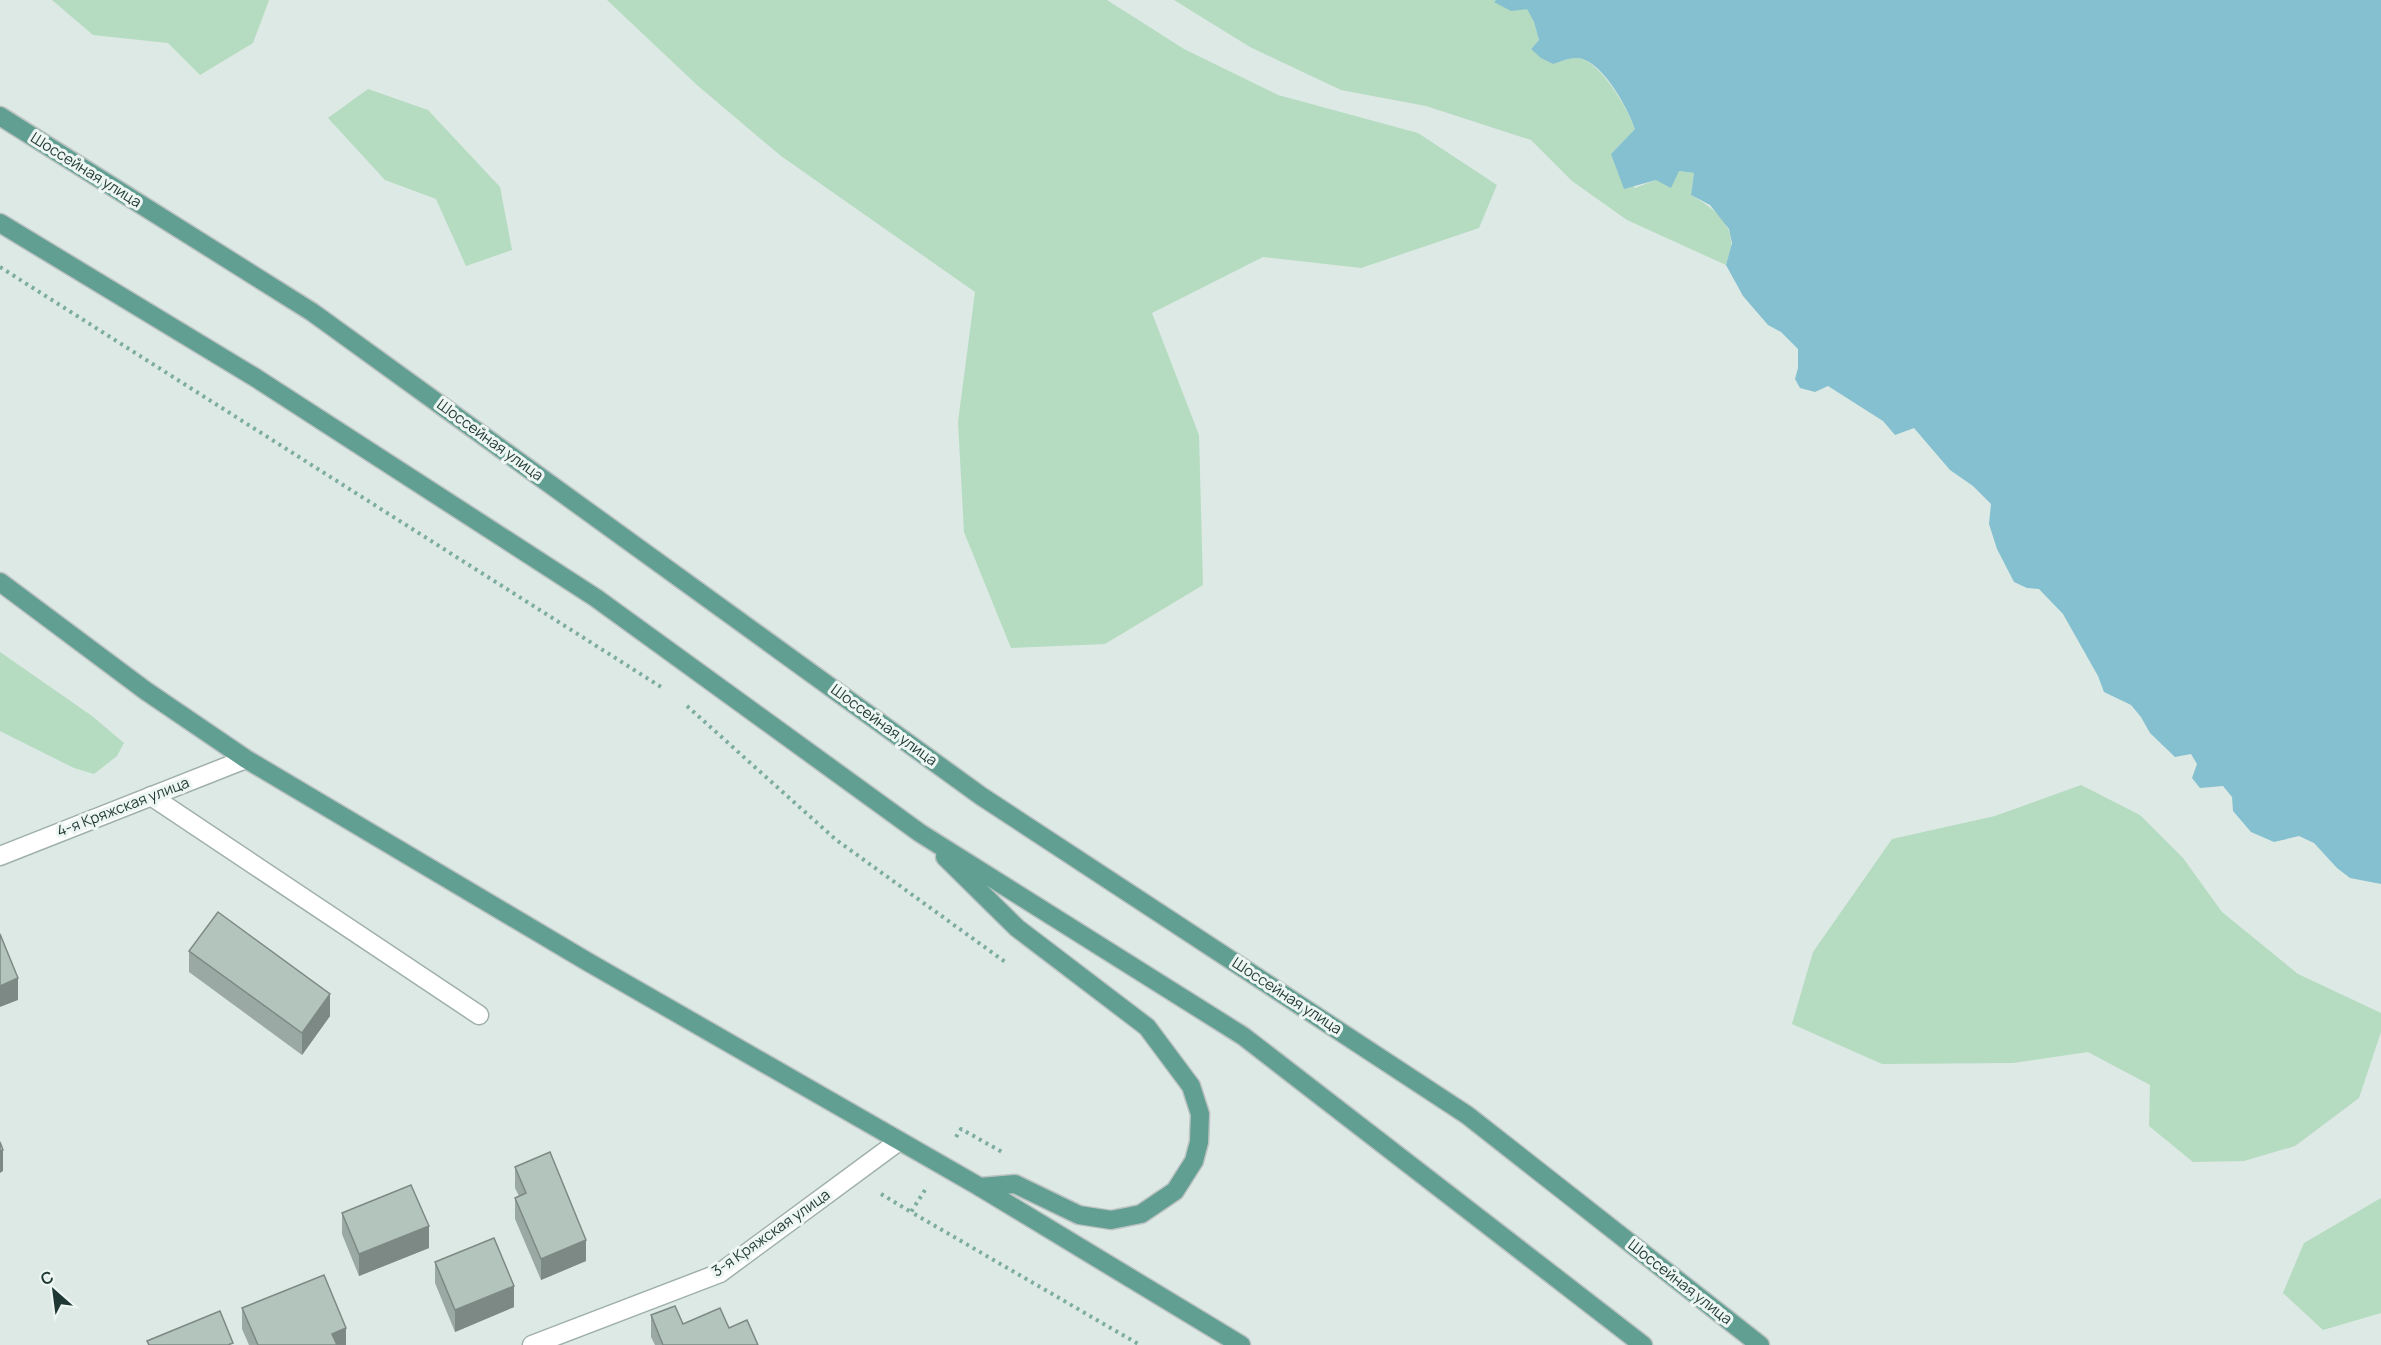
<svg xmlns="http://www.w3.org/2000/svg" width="2381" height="1345" font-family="Manrope,sans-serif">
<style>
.green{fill:#b5dbc1}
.water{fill:#84c0cf}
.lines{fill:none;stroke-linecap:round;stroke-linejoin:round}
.minor-casing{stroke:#a0b0ab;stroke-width:21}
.major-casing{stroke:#bcc3c2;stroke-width:21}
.path{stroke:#7dada0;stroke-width:4;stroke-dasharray:3 4.5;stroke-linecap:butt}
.minor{stroke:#fff;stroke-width:18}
.major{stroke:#619f92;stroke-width:18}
.wall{fill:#9aa9a3}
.shaded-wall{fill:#7d8984}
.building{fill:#b3c4bd;stroke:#7d8984;stroke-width:1.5}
.labels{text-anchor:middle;stroke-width:6;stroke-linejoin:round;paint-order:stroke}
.street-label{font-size:15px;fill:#1f3833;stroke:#edf6f2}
</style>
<rect width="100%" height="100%" fill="#dde9e4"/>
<!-- green -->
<g class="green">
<polygon points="52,0 269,0 253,43 200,75 168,43 93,35"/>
<polygon points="607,0 1107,0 1184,49 1278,95 1418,133 1497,185 1479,228 1361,268 1263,257 1152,313 1199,435 1203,585 1105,644 1011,648 964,532 958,422 975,292 781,156 697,85"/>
<path d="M1174 0H1496L1494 2 1527 8 1534 22 1539 40 1531 49 1553 64C1560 62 1568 58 1576 58 1599 58 1628 109 1635 129L1611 154 1635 188 1679 171 1694 173 1691 195C1708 205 1730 219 1731 241 1732 248 1728 257 1726 265L1627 220 1572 181 1531 140 1426 106 1341 90 1250 47Z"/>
<polygon points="368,89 428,110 500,187 512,250 466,266 436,199 385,180 328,118"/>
<polygon points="0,652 92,716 124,743 117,756 94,774 74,768 0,731"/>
<polygon points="2081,785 2140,815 2183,858 2222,912 2298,974 2381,1013 2381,1032 2359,1098 2295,1146 2244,1161 2193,1162 2149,1126 2150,1085 2088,1052 2013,1063 1882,1064 1792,1024 1813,952 1892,839 1995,816"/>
<polygon points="2381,1198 2381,1313 2323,1330 2283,1293 2304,1243"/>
</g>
<!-- water -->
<path class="water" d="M1496 0H2381V884L2350 878 2337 868 2314 843 2299 836 2274 842 2251 832 2233 811 2232 797 2223 786 2200 788 2192 778 2197 764 2191 754 2175 757 2150 733 2141 717 2131 705 2104 692 2098 676 2063 614 2039 589 2027 588 2014 582 1997 549 1989 524 1991 504 1973 486 1950 470 1914 428 1895 435 1883 421 1828 386 1815 392 1800 388 1795 379 1798 368V349L1781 332 1768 325 1743 296 1726 265 1732 243 1729 229 1710 205 1691 195 1694 173 1679 171 1671 188 1656 180 1624 189 1611 154 1635 129C1628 108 1601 58 1576 58 1568 58 1560 62 1553 64L1541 58 1531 49 1539 40 1534 22 1527 9 1511 11 1494 2Z"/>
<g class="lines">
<defs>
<g id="minor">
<polyline points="151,796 479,1015"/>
<polyline points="0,856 246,759"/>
<polyline points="532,1345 720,1273 899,1141"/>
</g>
<g id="major">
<polyline points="0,116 312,312 981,796 1467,1115 1760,1345"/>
<polyline points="0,223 256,378 596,598 920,833 1243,1036 1643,1345"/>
<polyline points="0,582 146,691 246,759 588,962 980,1187 1241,1345"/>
<polyline points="945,857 1017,928 1147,1027 1191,1086 1200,1114 1199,1142 1194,1161 1175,1191 1141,1214 1111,1220 1079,1215 1015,1184 980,1187"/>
</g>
</defs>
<!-- minor casing -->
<use href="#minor" class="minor-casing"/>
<!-- major casing -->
<use href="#major" class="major-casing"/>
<!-- path -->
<g class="path">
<polyline points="0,267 661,687"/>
<polyline points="687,706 835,839 1008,964"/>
<polyline points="956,1137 961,1129 1004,1153"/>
<polyline points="925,1190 911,1212 1140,1345"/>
<polyline points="881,1194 911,1212"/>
</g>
<!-- minor -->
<use href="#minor" class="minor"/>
<!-- major -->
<use href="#major" class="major"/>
</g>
<!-- wall -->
<g class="wall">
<polygon points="189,951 330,1016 302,1055 189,972"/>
<polygon points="515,1167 586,1261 541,1280 515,1219 515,1198 519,1196 515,1188"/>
<polygon points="342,1213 429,1248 359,1276 342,1234"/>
<polygon points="435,1262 514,1307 455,1332 435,1283"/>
<polygon points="242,1308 346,1345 249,1345 242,1329"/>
<polygon points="651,1315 683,1324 729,1328 758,1345 655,1345 651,1337"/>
</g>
<!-- shaded-wall -->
<g class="shaded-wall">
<polygon points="18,978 18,1000 0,1007 0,986"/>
<polygon points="330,994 330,1016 302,1055 302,1033"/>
<polygon points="3,1150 3,1171 0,1173 0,1151"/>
<polygon points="429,1226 429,1248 359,1276 359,1254"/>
<polygon points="586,1240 586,1261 541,1280 541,1259"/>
<polygon points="514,1286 514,1307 455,1332 455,1310"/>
<polygon points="346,1328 346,1345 332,1345 332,1334"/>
</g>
<!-- building -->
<g class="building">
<polygon points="218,912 330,994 302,1033 189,951"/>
<polygon points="0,934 18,978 0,986"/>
<polygon points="0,1142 3,1150 0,1151"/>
<polygon points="550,1152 586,1240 541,1259 515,1198 526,1193 515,1167"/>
<polygon points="411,1185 429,1226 359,1254 342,1213"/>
<polygon points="494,1238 514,1286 455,1310 435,1262"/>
<polygon points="324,1275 346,1328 332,1334 337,1345 258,1345 242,1308"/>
<polygon points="675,1306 683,1324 720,1308 729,1328 747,1320 758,1345 663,1345 651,1315"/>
<polygon points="220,1311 233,1343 228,1345 149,1345 147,1341"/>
</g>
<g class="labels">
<!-- street labels -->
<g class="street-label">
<text transform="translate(86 170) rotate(32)" y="5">Шоссейная улица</text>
<text transform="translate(490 440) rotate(36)" y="5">Шоссейная улица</text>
<text transform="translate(884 725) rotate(36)" y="5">Шоссейная улица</text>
<text transform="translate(123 807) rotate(-21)" y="5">4-я Кряжская улица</text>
<text transform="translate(1287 996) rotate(33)" y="5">Шоссейная улица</text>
<text transform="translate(771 1233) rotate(-35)" y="5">3-я Кряжская улица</text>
<text transform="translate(1680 1282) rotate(38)" y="5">Шоссейная улица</text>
</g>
</g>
<!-- north arrow -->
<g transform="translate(54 1291) rotate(332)" stroke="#edf6f2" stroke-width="4.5" paint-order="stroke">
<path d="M0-4.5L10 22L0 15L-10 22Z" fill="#1f3833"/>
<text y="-9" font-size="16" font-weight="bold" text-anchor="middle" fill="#1f3833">С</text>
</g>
</svg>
